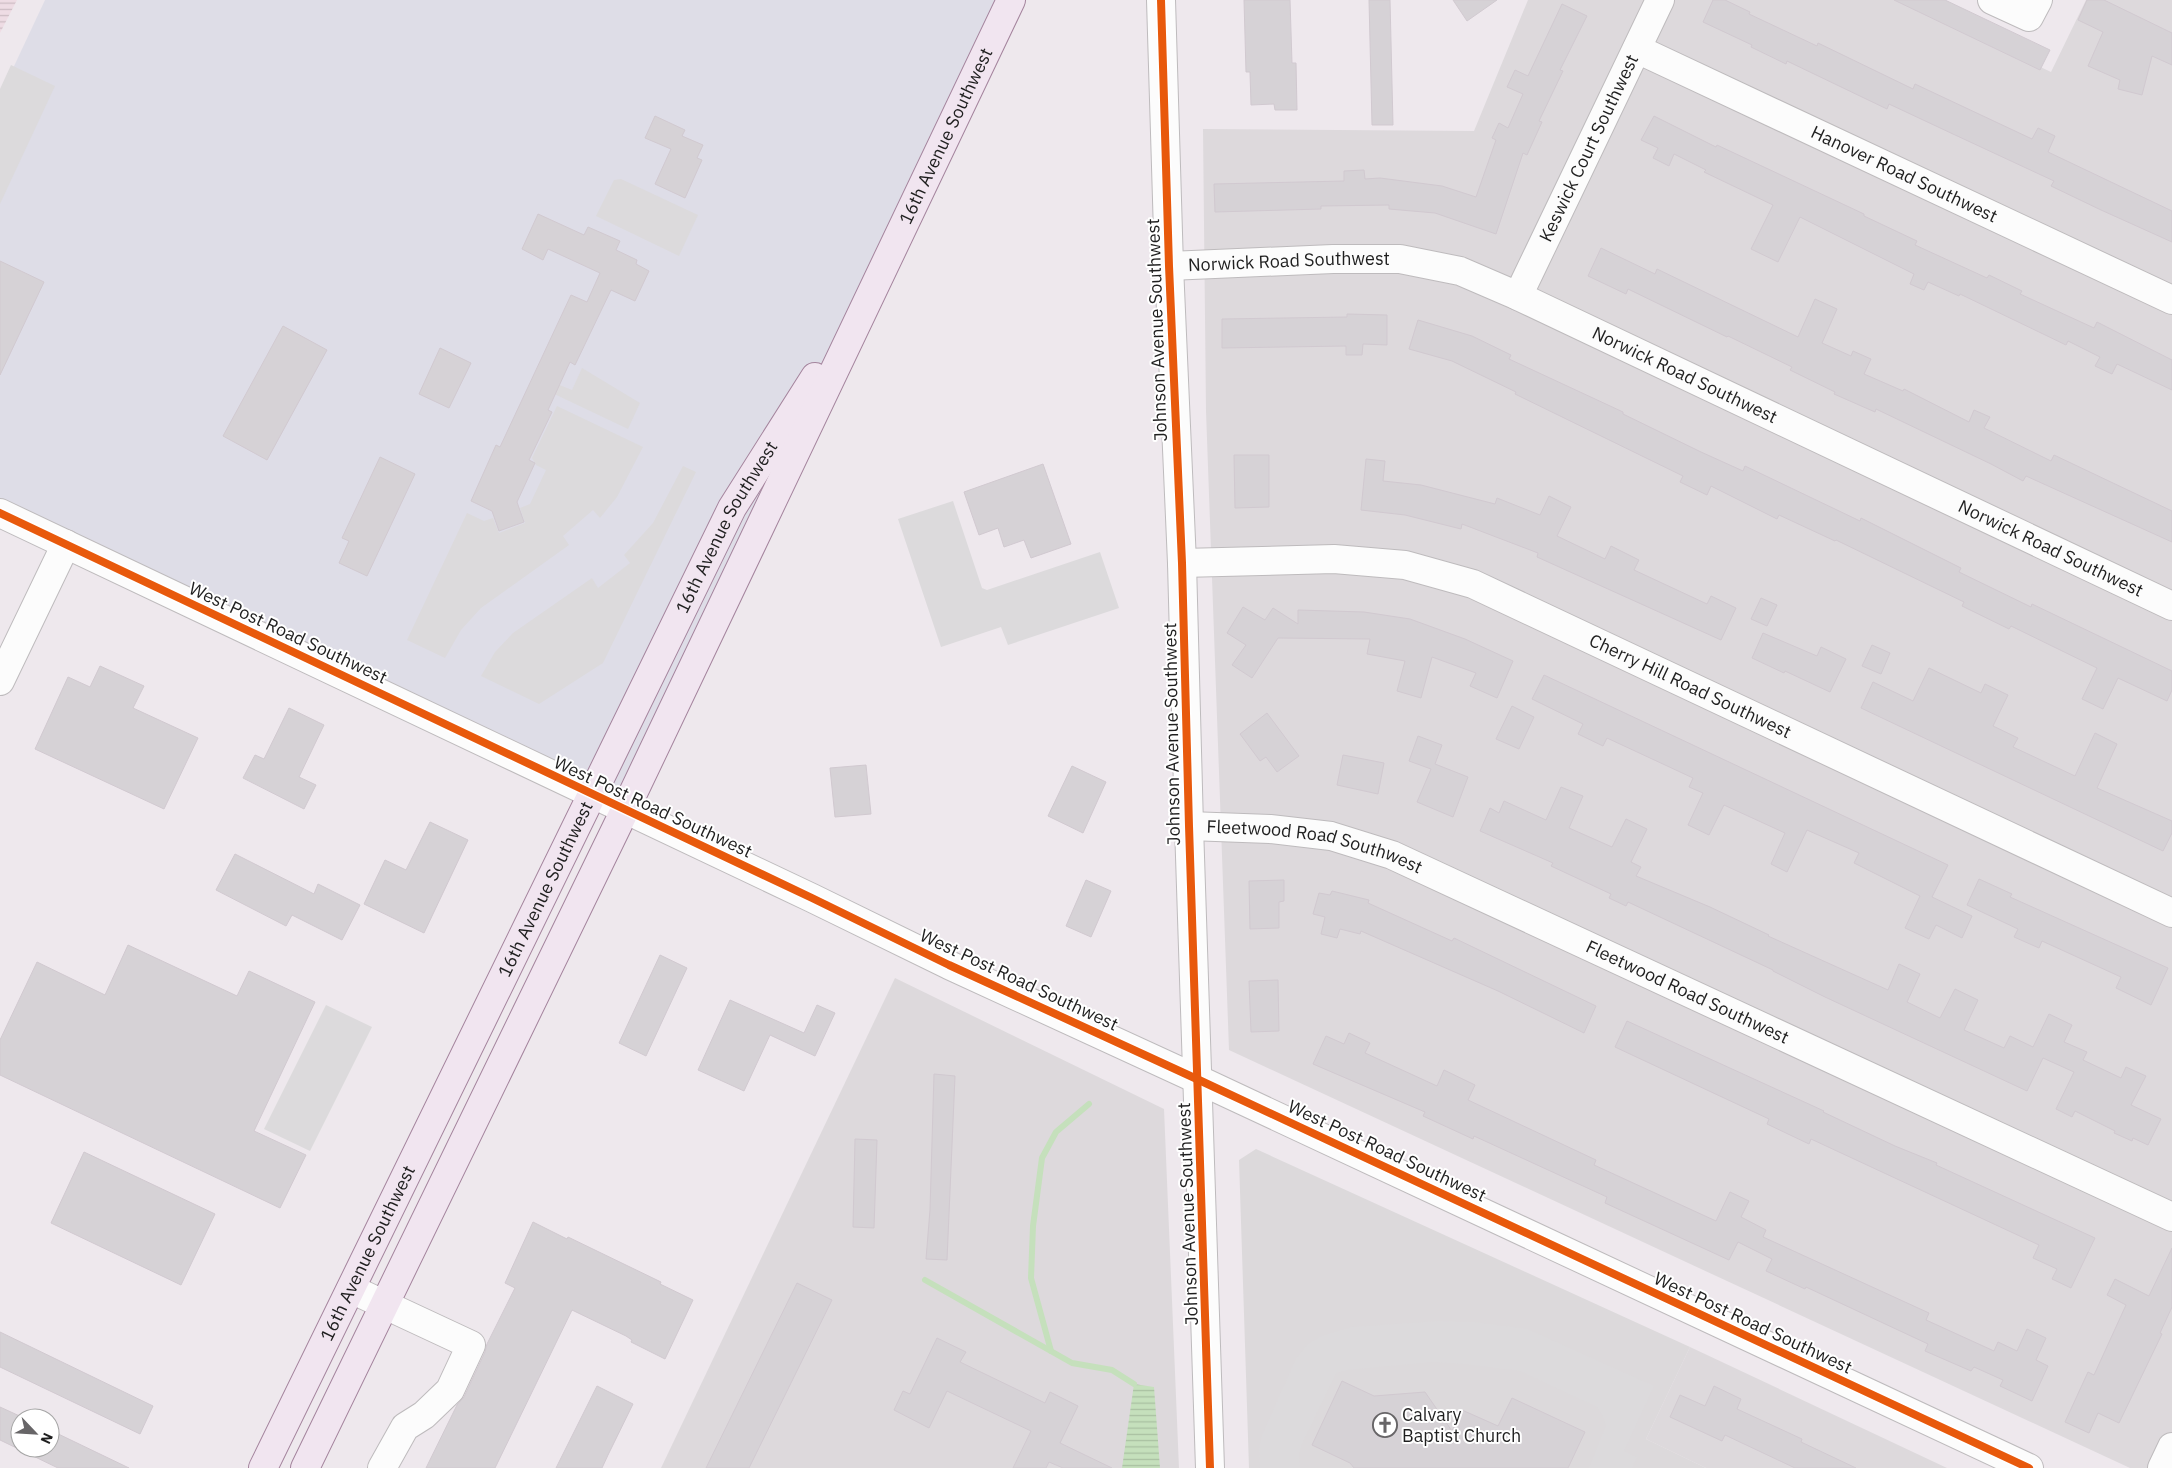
<svg xmlns="http://www.w3.org/2000/svg" width="2172" height="1468" font-family="'IBM Plex Sans',sans-serif">
<style>
.residential{fill:#ddd9dc}
.industrial{fill:#dedde7}
.religious{fill:#dcd9db}
.farmland{fill:url(#farmland-rules)}
.parking{fill:#dcdadc}
.water{fill:url(#water-rules)}
.lines{fill:none;stroke-linecap:round;stroke-linejoin:round}
.stream{stroke:#c5e0bc;stroke-width:6}
.building{fill:#d6d2d6;stroke:#d1c9d0}
.minor-casing{stroke:#bebbbd;stroke-width:30}
.major-casing{stroke:#a4849d;stroke-width:30}
.minor{stroke:#fcfcfc;stroke-width:28}
.major{stroke:#f1e5f0;stroke-width:28}
.cycleway-casing{stroke:#fff;stroke-width:11}
.cycleway{stroke:#e8590c;stroke-width:8}
.labels{text-anchor:middle;stroke-width:4;stroke-linejoin:round;paint-order:stroke}
.street-label{font-size:18px;fill:#1f1f1f;stroke:#fff}
.poi-label{font-size:18px;fill:#1f1f1f;stroke:#fff;text-anchor:start}
</style>
<defs>
<pattern id="farmland-rules" width="6" height="5" patternUnits="userSpaceOnUse" patternTransform="scale(1.25)"><rect width="6" height="5" fill="#eedce4"/><path d="M0 2.5h6" fill="none" stroke="#ccbcc3"/></pattern>
<pattern id="water-rules" width="6" height="5" patternUnits="userSpaceOnUse" patternTransform="scale(1.25)"><rect width="6" height="5" fill="#c5e0bc"/><path d="M0 2.5h6" fill="none" stroke="#a9c0a1"/></pattern>
</defs>
<rect width="100%" height="100%" fill="#eee8ed"/>
<!-- residential -->
<g class="residential">
<polygon points="1528,0 1899,0 2051,72 2086,0 2172,0 2172,1468 2130,1468 1229,1050 1206,411 1203,129 1474,131"/>
<polygon points="895,978 1164,1109 1179,1468 661,1468"/>
<polygon points="1690,1347 1947,1468 1706,1468 1646,1439"/>
</g>
<!-- industrial -->
<polygon class="industrial" points="45,0 1011,0 625,810 0,513 0,96"/>
<!-- religious -->
<polygon class="religious" points="1256,1149 1690,1347 1646,1439 1706,1468 1249,1468 1239,1160"/>
<!-- farmland -->
<polygon class="farmland" points="0,0 17,0 0,33"/>
<!-- parking -->
<g class="parking">
<polygon points="11,65 55,86 0,204 0,89"/>
<polygon points="621,179 698,215 679,256 596,216 614,180"/>
<polygon points="582,368 640,403 628,429 548,391 552,382 572,390"/>
<polygon points="557,406 643,447 617,497 600,518 593,510 563,536 569,545 481,608 461,630 445,658 407,640 467,513 484,521 493,518 499,533 525,523 520,508 530,504 546,470 536,465 532,458"/>
<polygon points="683,466 696,472 603,663 539,704 481,676 495,652 513,633 592,578 598,588 630,563 624,555 653,523"/>
<polygon points="953,501 982,588 987,590 1100,552 1119,608 1008,645 1001,627 941,647 898,519"/>
<polygon points="326,1005 372,1027 310,1151 264,1129"/>
<polygon points="1438,1321 1474,1322 1527,1329 1654,1386 1624,1451 1637,1457 1632,1468 1589,1468 1606,1426 1603,1416 1597,1407 1520,1371 1465,1364 1433,1362 1347,1370 1336,1373 1301,1446 1299,1454 1300,1468 1260,1468 1259,1447 1262,1435 1296,1359 1308,1344 1322,1336 1352,1327"/>
</g>
<!-- water -->
<polygon class="water" points="1134,1384 1154,1387 1160,1468 1122,1468"/>
<g class="lines">
<!-- stream -->
<g class="stream">
<polyline points="925,1280 1072,1363 1112,1370 1134,1384"/>
<polyline points="1051,1351 1031,1278 1033,1226 1042,1158 1056,1132 1089,1104"/>
</g>
</g>
<!-- building -->
<g class="building">
<polygon points="1244,0 1290,0 1292,63 1296,63 1297,110 1275,110 1274,104 1251,105 1250,72 1246,72"/>
<polygon points="1369,0 1390,0 1393,125 1372,125"/>
<polygon points="1453,0 1497,0 1467,21"/>
<polygon points="1713,0 1725,0 1750,12 1749,14 1817,46 1818,43 1913,89 1915,84 2032,139 2038,128 2055,136 2048,152 2172,211 2172,242 2101,210 2051,186 2054,181 1953,134 1889,104 1887,109 1787,61 1786,64 1751,47 1752,45 1703,22"/>
<polygon points="1894,0 1945,0 2050,50 2040,70"/>
<polygon points="2087,0 2104,0 2172,33 2172,65 2152,56 2142,95 2118,89 2120,80 2088,66 2103,32 2078,20"/>
<polygon points="1562,4 1587,16 1560,70 1563,71 1539,121 1542,122 1527,155 1523,153 1496,234 1435,213 1389,209 1389,205 1321,206 1321,209 1215,212 1214,184 1344,181 1344,171 1364,170 1365,179 1380,178 1442,186 1476,197 1496,140 1492,138 1499,123 1508,128 1523,94 1507,87 1515,70 1528,76"/>
<polygon points="655,116 685,130 682,136 703,145 697,158 702,160 685,198 655,184 671,149 645,138"/>
<polygon points="1654,116 1716,147 1717,145 1864,214 1864,216 1917,241 1915,245 1987,278 1989,275 2022,291 2020,294 2094,328 2097,322 2172,360 2172,390 2117,364 2112,374 2095,366 2100,357 2068,341 2066,345 1960,294 1959,296 1928,282 1924,290 1910,284 1914,274 1800,217 1778,262 1751,249 1773,205 1704,172 1706,170 1674,154 1669,166 1653,158 1658,148 1641,140"/>
<polygon points="538,214 584,235 588,227 620,241 616,250 637,260 636,264 649,271 635,301 611,290 575,365 570,362 548,410 552,412 529,460 535,463 517,502 524,522 499,531 492,511 471,501 496,445 500,447 571,295 587,302 600,273 548,249 543,260 522,249"/>
<polygon points="1601,248 1655,274 1657,269 1798,337 1815,299 1837,309 1822,343 1851,356 1853,351 1871,359 1864,374 1903,391 1904,389 1969,422 1974,410 1990,417 1984,428 2051,461 2054,455 2172,511 2172,542 2026,476 2023,481 1991,464 1876,409 1875,412 1834,394 1835,392 1790,370 1792,367 1728,336 1727,337 1628,289 1626,294 1588,276"/>
<polygon points="0,261 44,282 0,375"/>
<polygon points="1347,314 1387,315 1387,345 1363,344 1362,355 1346,355 1346,346 1222,348 1222,319 1347,317"/>
<polygon points="1418,320 1472,336 1511,355 1509,359 1623,412 1623,414 1701,452 1743,471 1745,466 1860,521 1861,518 1961,568 1959,572 2031,607 2032,604 2172,671 2172,690 2167,701 2118,678 2103,709 2082,699 2097,668 2011,626 2009,629 1962,606 1964,602 1836,540 1835,541 1779,515 1777,519 1711,486 1707,495 1680,482 1683,476 1515,394 1516,392 1452,361 1409,349"/>
<polygon points="283,326 327,350 267,460 223,436"/>
<polygon points="440,348 471,363 449,408 419,394"/>
<polygon points="1234,455 1269,455 1269,507 1235,508"/>
<polygon points="380,457 415,474 367,576 339,563 349,541 342,538"/>
<polygon points="1366,459 1385,461 1383,481 1421,485 1495,504 1497,498 1540,515 1549,496 1571,507 1557,536 1605,559 1611,546 1639,560 1634,570 1707,604 1711,596 1736,608 1721,640 1537,557 1538,553 1462,524 1461,529 1405,515 1361,510"/>
<polygon points="1043,464 1071,544 1031,558 1024,540 1004,547 998,528 979,535 964,492"/>
<polygon points="1761,598 1777,605 1767,626 1751,619"/>
<polygon points="1243,607 1265,620 1273,608 1298,624 1298,610 1364,612 1410,619 1465,639 1513,661 1497,698 1470,686 1476,673 1432,657 1421,698 1397,691 1405,661 1367,654 1370,639 1278,638 1252,678 1232,665 1246,645 1227,633"/>
<polygon points="1763,633 1817,656 1821,647 1846,659 1830,692 1785,671 1784,673 1752,658"/>
<polygon points="1872,645 1890,653 1881,674 1862,666"/>
<polygon points="100,666 144,686 133,708 198,738 164,809 35,749 68,677 90,687"/>
<polygon points="1929,668 1981,693 1985,684 2008,695 1993,726 2018,738 2013,747 2075,776 2095,733 2117,744 2097,788 2172,821 2172,833 2163,851 1861,708 1873,682 1913,701"/>
<polygon points="1544,675 1948,865 1932,897 1972,916 1962,938 1936,925 1929,939 1905,928 1920,896 1854,863 1859,853 1807,830 1787,872 1771,864 1785,833 1724,805 1709,835 1688,825 1703,793 1689,787 1693,778 1607,738 1603,746 1578,734 1583,724 1532,699"/>
<polygon points="1512,706 1534,717 1519,749 1496,739"/>
<polygon points="289,708 324,725 299,777 316,785 304,809 243,778 255,755 264,759"/>
<polygon points="1267,713 1299,756 1277,772 1266,757 1260,761 1240,734"/>
<polygon points="1418,736 1442,745 1435,764 1468,777 1453,817 1417,802 1431,769 1409,761"/>
<polygon points="1343,755 1384,763 1378,794 1337,785"/>
<polygon points="866,765 871,814 835,817 830,768"/>
<polygon points="1072,766 1106,782 1083,833 1048,816"/>
<polygon points="1561,787 1583,796 1569,828 1612,847 1626,819 1647,829 1631,862 1641,867 1636,876 1710,907 1769,935 1768,936 1888,990 1899,964 1920,974 1907,1002 1940,1018 1955,989 1978,1000 1964,1030 2004,1048 2010,1036 2033,1047 2049,1014 2072,1025 2064,1042 2087,1052 2083,1060 2121,1078 2126,1067 2146,1076 2131,1105 2161,1119 2148,1145 2133,1138 2132,1141 2114,1133 2115,1131 2075,1111 2072,1117 2056,1109 2074,1072 2043,1058 2027,1091 1825,997 1773,971 1773,970 1628,902 1626,906 1609,898 1611,894 1551,866 1553,863 1480,831 1490,808 1499,813 1504,801 1546,820"/>
<polygon points="430,822 468,840 424,933 364,904 385,860 406,870"/>
<polygon points="235,854 314,894 318,884 360,905 342,940 292,915 286,926 216,890"/>
<polygon points="1979,879 2012,894 2010,897 2168,968 2151,1005 2116,988 2121,977 2042,941 2039,948 2014,937 2018,929 1967,905"/>
<polygon points="1086,880 1111,891 1091,937 1066,926"/>
<polygon points="1284,880 1284,901 1279,902 1279,928 1250,929 1249,881"/>
<polygon points="1332,891 1369,900 1368,903 1452,941 1454,938 1596,1006 1584,1033 1498,991 1361,931 1360,934 1340,929 1337,938 1321,934 1325,917 1313,914 1319,893 1330,895"/>
<polygon points="128,945 237,996 249,971 315,1002 254,1131 306,1155 280,1208 0,1075 0,1040 37,962 105,995"/>
<polygon points="660,955 687,968 646,1056 619,1043"/>
<polygon points="1278,980 1279,1031 1251,1032 1249,981"/>
<polygon points="730,1000 804,1033 817,1005 835,1013 815,1056 770,1035 744,1091 698,1070"/>
<polygon points="1627,1021 1824,1111 1823,1112 1895,1146 1937,1163 1936,1165 2095,1238 2071,1288 2052,1279 2057,1269 2033,1258 2039,1245 1811,1139 1809,1144 1767,1124 1769,1119 1615,1047"/>
<polygon points="1349,1033 1370,1043 1365,1053 1437,1086 1444,1070 1475,1085 1468,1100 1596,1160 1594,1165 1716,1221 1730,1192 1749,1201 1741,1217 1766,1230 1763,1237 1929,1313 1926,1320 1994,1351 1998,1342 2017,1351 2027,1329 2046,1338 2036,1360 2048,1366 2032,1401 2000,1386 2003,1380 1974,1367 1971,1371 1925,1351 1928,1344 1806,1287 1805,1289 1766,1271 1772,1259 1738,1242 1729,1260 1605,1203 1607,1197 1474,1136 1473,1139 1423,1116 1425,1112 1313,1064 1326,1036 1344,1044"/>
<polygon points="934,1074 955,1076 947,1260 926,1259 930,1210"/>
<polygon points="855,1139 877,1140 874,1228 853,1227"/>
<polygon points="84,1152 215,1214 181,1285 51,1223"/>
<polygon points="533,1222 567,1239 568,1237 661,1282 660,1284 693,1300 665,1359 631,1342 632,1340 626,1336 572,1310 495,1468 426,1468 457,1405 464,1397 485,1352 487,1344 515,1288 505,1283"/>
<polygon points="2172,1248 2172,1307 2160,1333 2162,1334 2119,1423 2098,1413 2089,1433 2065,1422 2088,1372 2094,1375 2126,1305 2107,1295 2115,1279 2149,1296"/>
<polygon points="797,1283 832,1300 749,1468 706,1468"/>
<polygon points="0,1332 153,1406 140,1434 0,1367"/>
<polygon points="937,1338 966,1352 960,1362 1045,1403 1050,1392 1078,1406 1060,1443 1112,1468 1063,1468 1049,1462 1046,1468 1013,1468 1031,1431 947,1391 929,1428 894,1410 903,1391 910,1394"/>
<polygon points="1342,1381 1374,1396 1425,1392 1452,1431 1462,1410 1498,1426 1512,1398 1585,1432 1568,1468 1354,1468 1350,1463 1312,1445"/>
<polygon points="597,1386 633,1404 608,1455 602,1468 556,1468"/>
<polygon points="1714,1386 1741,1399 1737,1409 1802,1439 1801,1442 1856,1468 1795,1468 1725,1435 1722,1441 1670,1417 1680,1395 1705,1406"/>
<polygon points="0,1407 24,1418 20,1418 20,1448 50,1448 50,1430 129,1468 58,1468 0,1440"/>
</g>
<g class="lines">
<defs>
<g id="minor">
<polyline points="1161,0 1169,266 1182,563 1189,826 1210,1468"/>
<polyline points="1992,0 2029,17 2038,0"/>
<path id="s1" d="M1637 49 2172 300"/>
<path id="s2" d="M1169 266 1333 259H1400L1460 271 1518 296 2172 606"/>
<path id="s3" d="M1518 296 1660 0"/>
<polyline points="0,513 812,898 949,965 1199,1080 2029,1468"/>
<path id="s4" d="M1182 563 1334 559 1405 565 1473 584 2172 913"/>
<polyline points="0,681 66,544"/>
<path id="s5" d="M1189 826 1270 829 1331 836 1392 855 2172 1217"/>
<polyline points="351,1289 471,1345 450,1390 424,1415 405,1427 382,1468"/>
<polyline points="2162,1468 2172,1447"/>
</g>
<g id="major">
<path id="s6" d="M263 1468 732 508 815 377"/>
<path id="s7" d="M305 1468 625 810 1011 0"/>
</g>
</defs>
<!-- minor casing -->
<use href="#minor" class="minor-casing"/>
<!-- major casing -->
<use href="#major" class="major-casing"/>
<!-- minor -->
<use href="#minor" class="minor"/>
<!-- major -->
<use href="#major" class="major"/>
<defs>
<g id="cycleway">
<polyline points="1161,0 1169,266 1182,563 1189,826 1210,1468"/>
<polyline points="0,513 812,898 949,965 1199,1080 2029,1468"/>
</g>
</defs>
<!-- cycleway casing -->
<use href="#cycleway" class="cycleway-casing"/>
<!-- cycleway -->
<use href="#cycleway" class="cycleway"/>
</g>
<!-- icons -->
<defs>
<symbol id="church-ring" viewBox="-11 -11 22 22"><circle r="9.5" fill="#fff" stroke="#676567" stroke-width="1.5"/><path d="M-1.2-6h2.4v3.5h3.3v2.4h-3.3V6h-2.4V-.1h-3.3v-2.4h3.3Z" fill="#676567"/></symbol>
</defs>
<g fill-rule="evenodd">
<use href="#church-ring" x="1371" y="1411" width="28" height="28"/>
</g>
<g class="labels">
<!-- street labels -->
<g class="street-label">
<text dy="6" stroke="none"><textPath href="#s7" startOffset="1478">16th Avenue Southwest</textPath></text>
<text dy="6" stroke="none"><textPath href="#s3" startOffset="164">Keswick Court Southwest</textPath></text>
<text dy="6" stroke="none"><textPath href="#s1" startOffset="295">Hanover Road Southwest</textPath></text>
<text dy="6" stroke="none"><textPath href="#s2" startOffset="120">Norwick Road Southwest</textPath></text>
<text transform="translate(1157 330) rotate(-92)" y="6">Johnson Avenue Southwest</text>
<text dy="6" stroke="none"><textPath href="#s2" startOffset="540">Norwick Road Southwest</textPath></text>
<text dy="6" stroke="none"><textPath href="#s6" startOffset="1049">16th Avenue Southwest</textPath></text>
<text dy="6" stroke="none"><textPath href="#s2" startOffset="945">Norwick Road Southwest</textPath></text>
<text transform="translate(288 633) rotate(25)" y="6">West Post Road Southwest</text>
<text dy="6" stroke="none"><textPath href="#s4" startOffset="534">Cherry Hill Road Southwest</textPath></text>
<text transform="translate(1172 734) rotate(-91)" y="6">Johnson Avenue Southwest</text>
<text transform="translate(653 807) rotate(25)" y="6">West Post Road Southwest</text>
<text dy="6" stroke="none"><textPath href="#s5" startOffset="128">Fleetwood Road Southwest</textPath></text>
<text dy="6" stroke="none"><textPath href="#s6" startOffset="644">16th Avenue Southwest</textPath></text>
<text transform="translate(1019 980) rotate(25)" y="6">West Post Road Southwest</text>
<text dy="6" stroke="none"><textPath href="#s5" startOffset="532">Fleetwood Road Southwest</textPath></text>
<text transform="translate(1387 1151) rotate(25)" y="6">West Post Road Southwest</text>
<text transform="translate(1188 1214) rotate(-92)" y="6">Johnson Avenue Southwest</text>
<text dy="6" stroke="none"><textPath href="#s6" startOffset="239">16th Avenue Southwest</textPath></text>
<text transform="translate(1753 1323) rotate(25)" y="6">West Post Road Southwest</text>
</g>
<!-- poi labels -->
<g class="poi-label">
<text x="1402" y="1421">Calvary<tspan x="1402" dy="21">Baptist Church</tspan></text>
</g>
</g>
<!-- north arrow -->
<g transform="translate(35 1433) rotate(115)"><circle r="24" fill="#ffffff" stroke="#a5a5a5"/>
<path d="M0-4L9 19L0 12L-9 19Z" fill="#676567"/>
<text y="-8" font-size="14" font-weight="bold" text-anchor="middle" fill="#1f1f1f">N</text>
</g>
</svg>
